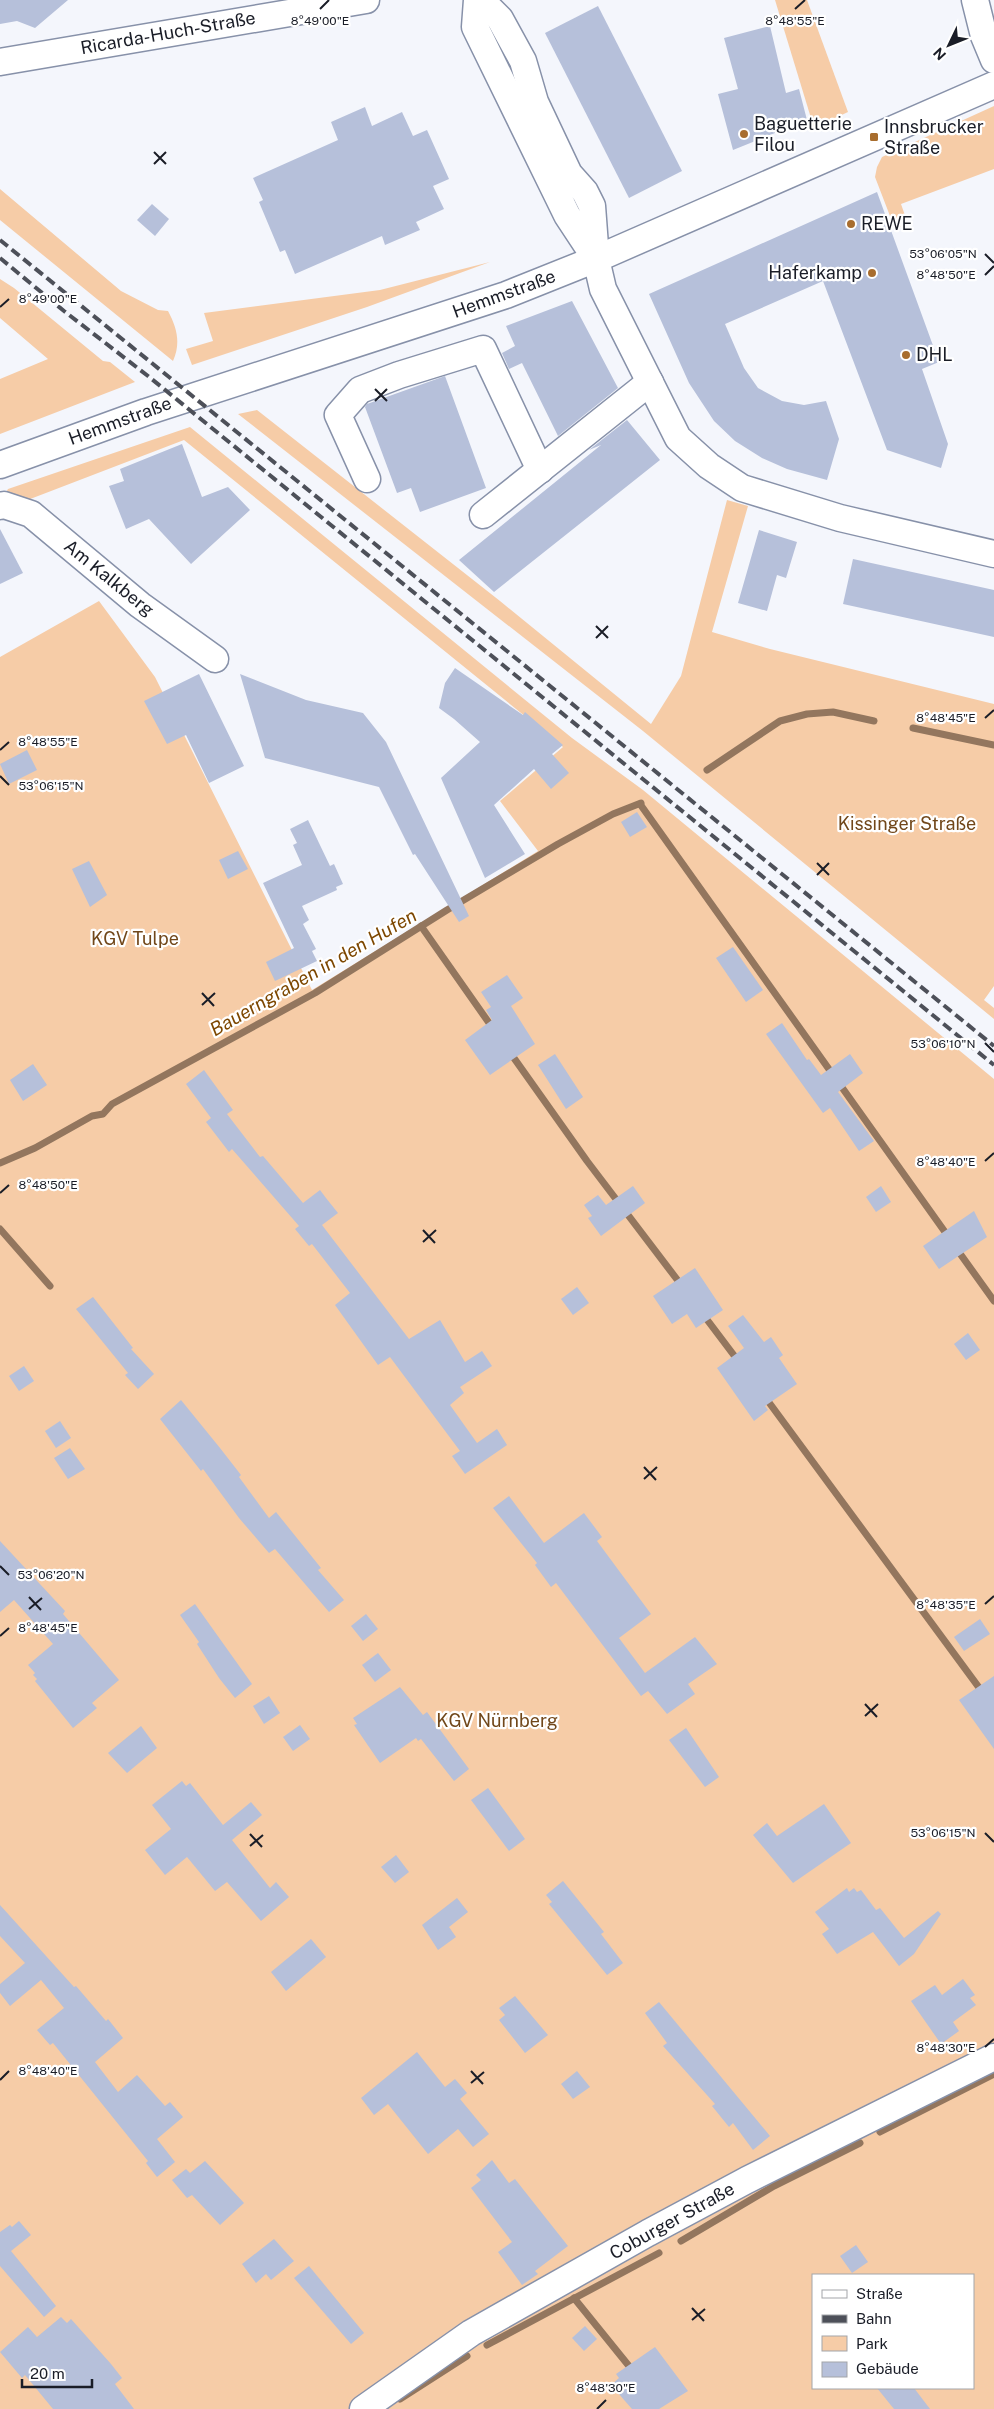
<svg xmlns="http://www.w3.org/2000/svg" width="994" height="2409" font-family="'Public Sans',sans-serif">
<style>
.green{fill:#f6cca7;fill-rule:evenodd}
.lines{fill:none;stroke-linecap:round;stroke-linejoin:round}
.stream{stroke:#93765e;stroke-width:7}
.building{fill:#b6c0da}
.minor-casing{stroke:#8791a9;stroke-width:29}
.minor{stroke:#fff;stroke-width:26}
.rail{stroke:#4d5059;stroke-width:4;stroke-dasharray:10 5;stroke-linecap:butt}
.ticks{fill:none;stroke:#1a1d27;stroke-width:2}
.poi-dot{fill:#a86d2e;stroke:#fff;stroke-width:2}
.labels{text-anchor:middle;stroke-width:4.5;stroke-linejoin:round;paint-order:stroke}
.street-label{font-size:18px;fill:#1a1d27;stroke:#fff}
.poi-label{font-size:18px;fill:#1a1d27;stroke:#fff;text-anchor:start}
.park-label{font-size:18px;fill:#71471a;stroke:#fff}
.water-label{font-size:19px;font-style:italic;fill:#7d4700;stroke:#fff}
.ticks-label{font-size:12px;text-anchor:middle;fill:#1a1d27;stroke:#fff;stroke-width:4.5;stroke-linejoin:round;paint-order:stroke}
</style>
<rect width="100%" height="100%" fill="#f4f6fc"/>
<!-- green -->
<g class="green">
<polygon points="775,0 807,0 848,112 814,128"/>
<polygon points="994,106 994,169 901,204 908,224 895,229 875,177 877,167 882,157"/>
<path d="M0 189 121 291 158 310 168 311C177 328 181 343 173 361L0 220Z"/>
<polygon points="490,262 367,307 192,365 186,349 213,341 204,313 380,290"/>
<polygon points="0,279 14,288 103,361 110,362 135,382 0,434 0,379 48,359 0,318"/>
<polygon points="257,410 500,601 651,724 681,676 727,500 748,506 712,632 770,649 994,704 994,986 984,1000 994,1008 994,1019 643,731 238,414"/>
<path d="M190 427 572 738 643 790 994 1079V2409H0V657L99 601 155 677 312 990 538 851 500 801 563 747 184 440 25 501 3 497 8 489ZM813 2275H973V2388H813Z"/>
</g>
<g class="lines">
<!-- stream -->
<g class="stream">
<polyline points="913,728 994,745"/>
<polyline points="707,770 780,721 807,714 833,712 874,721"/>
<polyline points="640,804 950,1239"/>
<polyline points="421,926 494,1030"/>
<polyline points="509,1051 587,1161 682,1286"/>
<polyline points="0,1163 35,1148 92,1116 103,1114 112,1104 315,993 447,910 558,844 613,814 641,803"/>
<polyline points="0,1229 50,1286"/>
<polyline points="956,1248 994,1301"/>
<polyline points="702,1313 739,1362"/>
<polyline points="765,1397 994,1708"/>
<polyline points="880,2132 994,2074"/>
<polyline points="681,2241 774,2186 860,2143"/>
<polyline points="574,2298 633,2371"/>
<polyline points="487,2345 659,2253"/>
<polyline points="400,2399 467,2356"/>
</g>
</g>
<!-- building -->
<g class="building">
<polygon points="0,0 68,0 35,28 17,21 0,24"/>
<polygon points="598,6 682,171 629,198 545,33"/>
<polygon points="770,26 786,93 799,89 807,120 733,150 718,94 738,89 724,38"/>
<polygon points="365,107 372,126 402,112 413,136 427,130 449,179 433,186 444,209 416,222 420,230 385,245 382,236 295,274 285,250 280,252 259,202 263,200 253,178 338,140 331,122"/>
<polygon points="877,192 939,362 922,369 948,444 941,468 887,450 823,281 725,324 744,368 758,388 782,401 804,405 826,401 839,439 827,480 787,469 762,458 735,441 714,421 689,383 649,294"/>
<polygon points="152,204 169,219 155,236 137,220"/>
<polygon points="572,301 618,388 558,436 522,363 509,369 502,353 515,346 506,326"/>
<polygon points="445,376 486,488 420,512 411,488 397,493 365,407 367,404"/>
<polygon points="627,420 660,460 494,592 459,560 601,445 589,450"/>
<polygon points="182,444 202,497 228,487 250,510 191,564 149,519 126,529 109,486 124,481 120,469"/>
<polygon points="0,529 23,573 0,584"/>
<polygon points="759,530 797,542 786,578 777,575 767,611 738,603"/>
<polygon points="853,559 994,590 994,637 843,604"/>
<polygon points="455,668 523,715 525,712 563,745 552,754 569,773 551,789 534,769 494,805 525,854 485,878 441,778 480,742 454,719 439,708 445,683"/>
<polygon points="199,674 244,766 209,783 186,735 167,744 144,701"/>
<polygon points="240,674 306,700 363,713 386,742 469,916 459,922 415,854 413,855 379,787 265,758"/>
<polygon points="27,750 37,770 9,784 0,764"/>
<polygon points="637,812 647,827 630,837 621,822"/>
<polygon points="308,820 330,866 334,864 343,884 336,887 337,890 302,906 309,920 303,924 316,949 312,951 317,961 275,981 266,962 294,948 263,883 302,865 293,845 297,843 290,829"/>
<polygon points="238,851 248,869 228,879 219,860"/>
<polygon points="89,861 107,895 90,907 72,869"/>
<polygon points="733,947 763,990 746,1002 716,958"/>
<polygon points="507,975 523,998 511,1006 535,1044 490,1075 465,1040 492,1020 486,1010 491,1007 481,992"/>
<polygon points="782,1023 807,1060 809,1059 821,1075 850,1054 863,1073 838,1092 874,1141 859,1151 830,1108 823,1113 766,1034"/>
<polygon points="555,1054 583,1097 566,1109 538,1065"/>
<polygon points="33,1064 47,1085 23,1101 10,1080"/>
<polygon points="204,1070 233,1110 227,1114 260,1157 263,1156 303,1203 320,1190 326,1198 338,1213 322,1225 409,1339 440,1320 465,1362 482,1351 492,1366 460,1387 464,1393 450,1405 477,1443 497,1429 507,1445 465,1474 452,1456 460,1451 390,1357 378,1365 335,1305 350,1293 312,1244 309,1246 295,1229 299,1226 232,1149 229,1152 206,1122 211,1118 186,1084"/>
<polygon points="633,1186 645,1203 601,1236 588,1218 592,1216 584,1205 598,1195 606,1205"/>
<polygon points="881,1186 891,1202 876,1212 866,1197"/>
<polygon points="974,1211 987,1237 939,1269 923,1246"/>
<polygon points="695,1268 723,1310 696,1328 687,1314 672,1324 653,1296"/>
<polygon points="577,1287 589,1303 573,1315 561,1299"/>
<polygon points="93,1297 133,1348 131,1349 154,1374 138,1389 125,1375 128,1373 76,1309"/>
<polygon points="743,1315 764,1342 771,1337 783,1355 779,1358 797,1384 765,1406 768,1410 754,1421 717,1368 744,1348 728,1326"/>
<polygon points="968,1333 980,1350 966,1360 954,1344"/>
<polygon points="24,1366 34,1381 19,1391 9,1376"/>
<polygon points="181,1400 220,1448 241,1475 239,1477 269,1518 276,1512 321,1568 318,1570 344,1600 329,1612 275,1549 269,1553 239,1518 203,1469 201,1471 160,1419"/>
<polygon points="60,1421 71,1438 56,1448 45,1431"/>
<polygon points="70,1448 85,1469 68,1479 54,1458"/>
<polygon points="509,1496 544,1543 584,1513 602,1537 597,1541 651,1614 619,1638 645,1673 695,1637 717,1664 688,1684 695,1694 667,1714 648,1691 641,1696 556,1583 551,1587 535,1565 537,1563 493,1508"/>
<polygon points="0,1541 65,1611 63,1614 119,1680 92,1703 97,1708 73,1728 35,1681 37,1679 33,1675 35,1673 28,1665 53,1644 14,1600 0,1612"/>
<polygon points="195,1604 252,1684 235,1698 219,1678 197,1644 199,1642 180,1615"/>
<polygon points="366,1614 378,1629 363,1641 351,1626"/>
<polygon points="980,1619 990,1634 964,1651 954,1637"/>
<polygon points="378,1653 391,1670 375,1682 362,1665"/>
<polygon points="994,1676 994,1749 959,1700"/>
<polygon points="400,1687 423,1715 427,1712 469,1769 454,1781 421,1739 418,1741 416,1738 380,1763 354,1725 357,1724 353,1718"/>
<polygon points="269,1696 280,1713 264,1724 253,1706"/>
<polygon points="300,1725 310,1739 293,1751 283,1737"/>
<polygon points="141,1726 157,1748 127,1773 108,1753"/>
<polygon points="686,1728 719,1777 705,1787 669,1740"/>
<polygon points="182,1781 186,1786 190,1783 223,1825 251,1802 262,1815 232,1840 270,1888 276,1882 289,1897 261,1921 227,1882 215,1891 187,1857 165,1875 145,1850 171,1829 152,1805"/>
<polygon points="488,1788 525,1839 509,1851 471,1800"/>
<polygon points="824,1804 851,1843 793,1883 753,1835 767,1823 777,1836"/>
<polygon points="396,1855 409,1872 395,1883 381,1867"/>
<polygon points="563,1881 604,1932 601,1934 623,1963 607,1975 549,1904 552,1902 546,1895"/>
<polygon points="847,1888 849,1892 854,1888 857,1892 861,1890 876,1910 880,1908 904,1938 938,1911 941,1914 914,1954 899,1966 873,1932 837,1954 822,1934 829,1929 815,1912"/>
<polygon points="457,1898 468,1912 449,1927 456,1937 438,1950 422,1925"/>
<polygon points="0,1905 74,1987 76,1986 106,2021 108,2019 123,2038 95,2062 118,2092 137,2075 165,2106 170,2102 183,2117 157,2139 175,2162 157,2177 146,2163 148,2161 53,2043 50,2045 37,2030 64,2008 41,1980 10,2006 0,1993 0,1984 25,1963 0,1936"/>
<polygon points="311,1939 326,1957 286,1991 271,1972"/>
<polygon points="963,1979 975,1995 970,1998 976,2005 953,2022 959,2031 941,2044 911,2001 935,1985 942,1995"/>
<polygon points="515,1996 548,2035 525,2053 499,2020 505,2015 499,2008"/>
<polygon points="659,2002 770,2136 753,2150 733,2123 729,2127 712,2106 715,2104 663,2046 667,2043 645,2013"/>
<polygon points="417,2052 445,2087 455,2079 467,2093 460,2099 489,2134 473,2147 458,2129 428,2154 388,2104 374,2115 361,2098"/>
<polygon points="577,2071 590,2087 573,2099 561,2084"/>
<polygon points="492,2160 509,2183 515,2179 568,2246 535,2271 538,2274 522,2285 498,2252 512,2242 471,2188 481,2180 476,2175"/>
<polygon points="205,2161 244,2203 220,2225 192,2195 187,2198 172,2180 186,2169 190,2173"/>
<polygon points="19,2221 31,2235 11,2251 56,2306 44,2317 0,2266 0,2232 10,2225 12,2227"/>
<polygon points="274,2239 294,2261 271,2280 266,2274 256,2283 242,2264"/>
<polygon points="856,2245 868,2262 852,2273 840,2256"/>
<polygon points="309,2266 364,2333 351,2344 294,2278"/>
<polygon points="61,2317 67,2323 71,2319 111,2364 122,2378 115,2384 134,2409 53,2409 25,2375 22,2378 0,2352 28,2327 37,2337"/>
<polygon points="585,2326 597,2339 584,2351 572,2338"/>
<polygon points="655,2347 688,2391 659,2409 632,2409 611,2385 619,2378 616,2374"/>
<polygon points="877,2388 914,2388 930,2409 894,2409"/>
</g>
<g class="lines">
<defs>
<g id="minor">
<polyline points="477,0 475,27 567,215 594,256"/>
<polyline points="481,0 500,19 523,61 535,102 569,174 585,192 592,206 596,259 603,289 678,438 709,466 742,488 840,518 994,554"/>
<polyline points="975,0 984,36 994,60"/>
<polyline points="0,62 366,0"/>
<polyline points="0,465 146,412 506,295 596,259 994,85"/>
<polyline points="367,479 338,415 360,390 399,375 483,349 540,470"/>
<polyline points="0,506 4,505 31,514 140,605 215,659"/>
<polyline points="483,515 650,382"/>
<polyline points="363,2409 471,2333 648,2233 747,2180 994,2057"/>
</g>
</defs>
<!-- minor casing -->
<use href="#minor" class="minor-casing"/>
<!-- minor -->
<use href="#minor" class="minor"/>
<!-- rail -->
<g class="rail">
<polyline points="0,240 994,1046"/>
<polyline points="0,258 64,311 148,376 994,1065"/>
</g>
</g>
<!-- ticks -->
<path class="ticks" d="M320 9 329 0M795 9 805 0M154 152 166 164M154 164 166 152M985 254 994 263M985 275 994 266M0 307 9 299M375 389 387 401M375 401 387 389M596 626 608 638M596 638 608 626M985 718 994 710M0 750 9 742M0 776 9 785M817 863 829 875M817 875 829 863M202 993 214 1006M202 1005 215 993M985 1043 994 1052M985 1161 994 1153M0 1193 9 1185M423 1230 435 1243M423 1242 436 1230M644 1467 656 1480M644 1479 657 1467M0 1566 9 1575M29 1597 41 1610M985 1604 994 1596M29 1609 42 1598M0 1636 9 1628M865 1704 877 1717M865 1716 878 1704M985 1833 994 1842M250 1834 262 1847M250 1846 263 1835M985 2047 994 2039M471 2071 483 2084M0 2080 9 2071M471 2083 484 2072M692 2308 704 2321M692 2320 705 2309M597 2409 606 2400"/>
<!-- markers -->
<g class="poi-dot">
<circle cx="744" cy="134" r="5"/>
<rect x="869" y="132" width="10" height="10" rx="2.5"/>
<circle cx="851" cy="224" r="5"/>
<circle cx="872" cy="273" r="5"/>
<circle cx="906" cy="355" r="5"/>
</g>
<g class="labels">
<!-- street labels -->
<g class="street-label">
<text transform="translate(168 33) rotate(-10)" y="6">Ricarda-Huch-Straße</text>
<text transform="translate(504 294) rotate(-20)" y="6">Hemmstraße</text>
<text transform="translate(120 421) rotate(-20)" y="6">Hemmstraße</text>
<text transform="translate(109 578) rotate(39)" y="6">Am Kalkberg</text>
<text transform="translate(672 2221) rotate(-29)" y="6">Coburger Straße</text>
</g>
<!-- poi labels -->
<g class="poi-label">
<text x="754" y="130">Baguetterie<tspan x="754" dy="21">Filou</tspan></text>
<text x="884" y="133">Innsbrucker<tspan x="884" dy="21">Straße</tspan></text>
<text x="861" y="230">REWE</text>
<text x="862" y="279" text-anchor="end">Haferkamp</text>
<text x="916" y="361">DHL</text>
</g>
<!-- park labels -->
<g class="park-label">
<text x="907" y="830">Kissinger Straße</text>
<text x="135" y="945">KGV Tulpe</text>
<text x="497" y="1727">KGV Nürnberg</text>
</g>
<!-- water labels -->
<g class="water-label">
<text transform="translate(313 972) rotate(-30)" y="7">Bauerngraben in den Hufen</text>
</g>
</g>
<g class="ticks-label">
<text x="320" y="25">8°49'00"E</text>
<text x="795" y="25">8°48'55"E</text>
<text x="943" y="258">53°06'05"N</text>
<text x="946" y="279">8°48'50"E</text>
<text x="48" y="303">8°49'00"E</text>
<text x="946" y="722">8°48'45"E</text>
<text x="48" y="746">8°48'55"E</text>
<text x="51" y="790">53°06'15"N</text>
<text x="943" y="1048">53°06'10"N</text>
<text x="946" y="1166">8°48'40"E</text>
<text x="48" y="1189">8°48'50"E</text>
<text x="51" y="1579">53°06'20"N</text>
<text x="946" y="1609">8°48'35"E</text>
<text x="48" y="1632">8°48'45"E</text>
<text x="943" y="1837">53°06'15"N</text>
<text x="946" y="2052">8°48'30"E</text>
<text x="48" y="2075">8°48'40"E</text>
<text x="606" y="2392">8°48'30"E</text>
</g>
<!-- legend -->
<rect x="812" y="2274" width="162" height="115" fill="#ffffff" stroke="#a3a5a9"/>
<rect x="822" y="2290" width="25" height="8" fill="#ffffff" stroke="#a3a5a9"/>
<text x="856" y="2299" font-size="15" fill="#1a1d27">Straße</text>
<rect x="822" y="2315" width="25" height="8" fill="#4d5059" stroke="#a3a5a9"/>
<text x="856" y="2324" font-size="15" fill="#1a1d27">Bahn</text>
<rect x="822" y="2336" width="25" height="15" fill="#f6cca7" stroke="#a3a5a9"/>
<text x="856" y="2349" font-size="15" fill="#1a1d27">Park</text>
<rect x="822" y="2362" width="25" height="15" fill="#b6c0da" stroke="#a3a5a9"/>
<text x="856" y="2374" font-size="15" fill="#1a1d27">Gebäude</text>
<!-- north arrow -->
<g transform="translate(949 45) rotate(227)" stroke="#ffffff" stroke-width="4" paint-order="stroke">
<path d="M0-4L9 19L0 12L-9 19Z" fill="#1a1d27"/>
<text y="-8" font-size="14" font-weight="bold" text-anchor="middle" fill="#1a1d27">N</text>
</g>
<!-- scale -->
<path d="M22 2379v8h70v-8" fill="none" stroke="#1a1d27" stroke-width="2.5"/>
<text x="30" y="2379" font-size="15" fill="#1a1d27" stroke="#ffffff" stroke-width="4" paint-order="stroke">20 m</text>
</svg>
